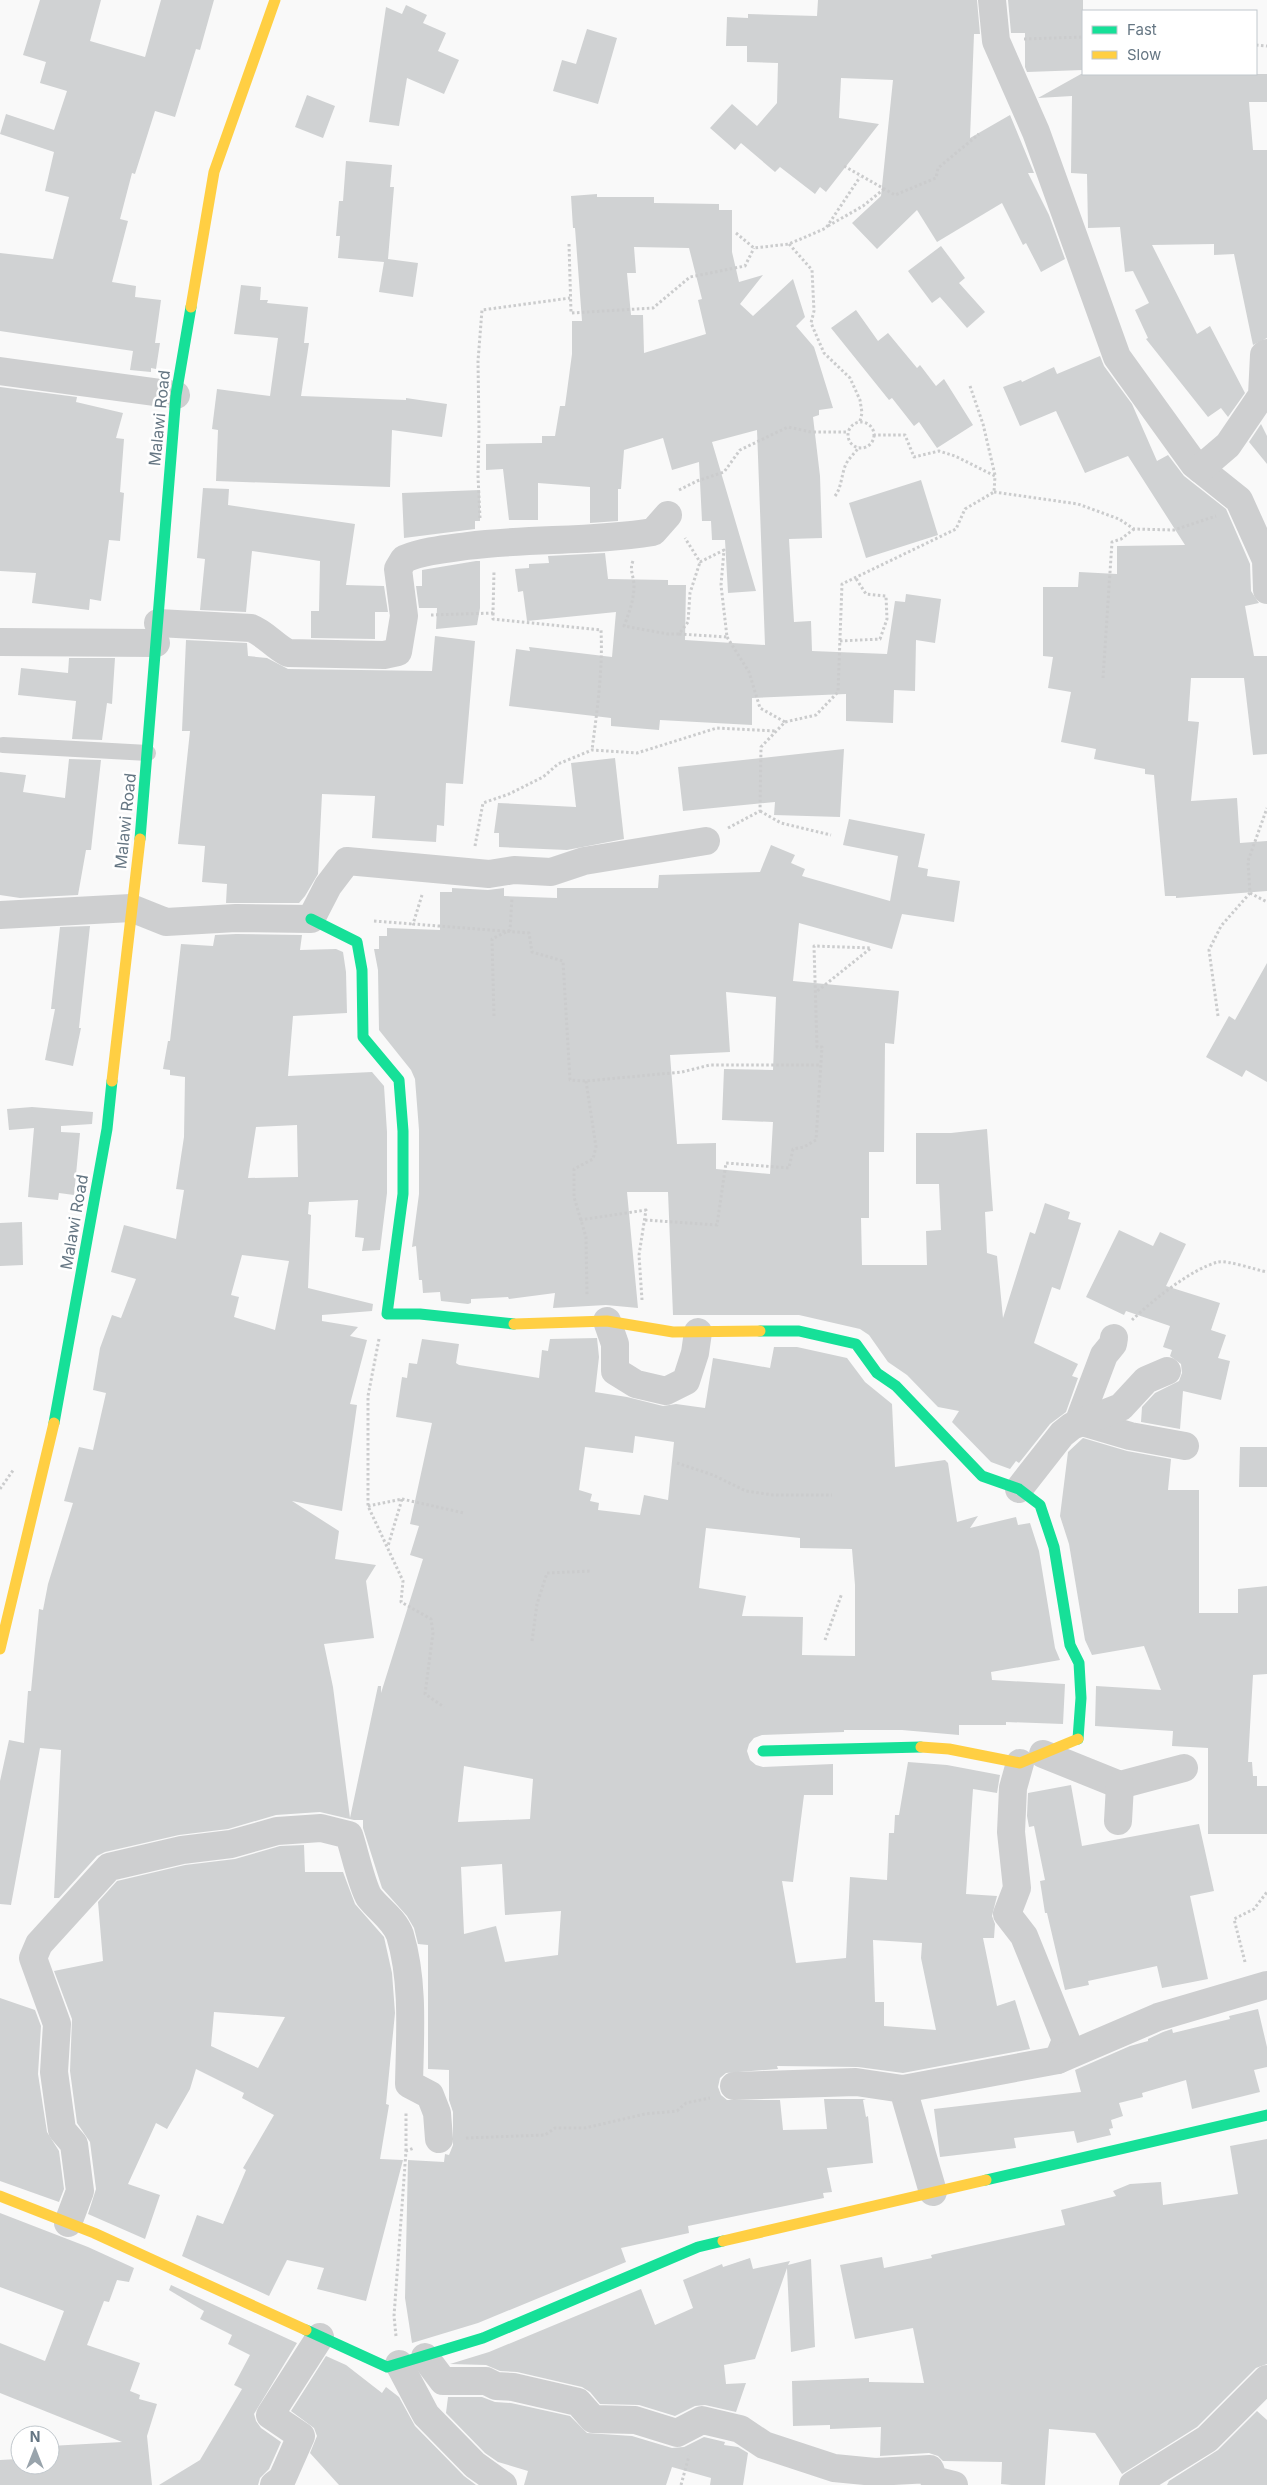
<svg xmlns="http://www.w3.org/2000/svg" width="1267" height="2485" font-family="Inter,sans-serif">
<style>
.building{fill:#d0d2d3;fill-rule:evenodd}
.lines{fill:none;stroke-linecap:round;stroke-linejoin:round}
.path{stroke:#cbcccd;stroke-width:3;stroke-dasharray:2.5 2.5;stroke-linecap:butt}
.lane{stroke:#cecfd0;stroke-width:16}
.street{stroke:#cecfd0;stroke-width:28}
.fast{stroke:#16e098;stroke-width:11}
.slow{stroke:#ffcf43;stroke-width:11}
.labels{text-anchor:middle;stroke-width:5;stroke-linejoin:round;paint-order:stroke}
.street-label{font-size:16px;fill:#657683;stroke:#fff}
</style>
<rect width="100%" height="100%" fill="#f9f9f9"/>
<!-- building -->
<g class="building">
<polygon points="40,0 101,0 90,41 145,57 161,0 214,0 200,50 196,49 175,117 155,111 135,174 132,173 120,219 128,221 112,282 136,286 135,297 161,300 155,343 160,343 156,369 151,368 151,372 130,370 133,351 0,331 0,253 53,259 69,197 45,191 54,152 0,134 6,114 54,130 67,91 40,83 46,62 23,55"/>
<polygon points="818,0 977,0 980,34 974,34 970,138 1010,115 1034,173 1028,173 1049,215 1065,259 1041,272 1026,243 1023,245 1002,203 937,242 917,210 877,249 852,223 881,196 893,80 841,78 839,118 879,124 826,192 820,187 815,194 780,167 775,172 741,143 735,150 710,128 732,104 757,126 777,103 778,63 747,62 747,46 726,46 727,17 748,18 748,14 817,16"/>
<polygon points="1008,0 1083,0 1083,70 1027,72 1025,67 1025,33 1011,33"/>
<polygon points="406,5 427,15 423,23 446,33 438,51 459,60 444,94 407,78 399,126 369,122 386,7 402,14"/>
<polygon points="587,29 617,38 598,104 553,91 562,60 576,64"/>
<polygon points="1081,74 1267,74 1267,102 1249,102 1253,150 1267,150 1267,338 1253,345 1234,254 1214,255 1214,244 1152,245 1197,334 1210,326 1245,393 1228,417 1221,408 1208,417 1146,339 1148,338 1135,310 1149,303 1133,271 1125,272 1120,227 1088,228 1087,174 1071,173 1072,96 1038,98"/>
<polygon points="307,95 335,106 323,138 295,127"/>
<polygon points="346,161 392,165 390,187 394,187 388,259 418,263 413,297 379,292 384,262 338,258 340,236 336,236 339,201 343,201"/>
<path d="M597 194V197H654V203L719 204V210H732V252L739 282 763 275 740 304 753 316 793 279 805 317 796 326 814 347 833 408 819 410V415L813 417 820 476 822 538 789 539 794 622 811 621 812 651 887 654 895 601 905 602 906 594 941 599 935 643 916 640 915 691 894 690 893 723 846 721V694L752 698V725L660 720 659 730 611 726V718L509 706 516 649 530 651 529 647 612 657 616 612 527 621 523 591 518 592 515 569 529 568V564L549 563 548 556 605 553 608 579 668 580V585H686L685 640 765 645 757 430 712 442 756 591 728 593 725 540H712L711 521H702L699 462 672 470 663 438 624 450 621 489H618V521L590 523V487L538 483V520H509L503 469 486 470V444L542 443V436H555L560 406H565L572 354V321H582L575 228H573L571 196ZM634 247 689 248 702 299 698 300 706 334 644 353 643 315H631L627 273H636Z"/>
<polygon points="941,246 965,278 959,283 985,312 967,328 940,297 932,303 908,271"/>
<polygon points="241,285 261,287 260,300 268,300 267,303 308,307 304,343 309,343 301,396 406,400 406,398 447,404 442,437 392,430 390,487 216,481 218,430 212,429 217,389 270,396 278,338 234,334"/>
<polygon points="856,310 878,341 888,333 917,368 920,365 936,386 944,379 973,425 937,448 919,422 914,426 892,398 889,400 831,328"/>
<polygon points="1100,356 1104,366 1132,404 1157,461 1168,455 1184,476 1226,509 1250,564 1251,591 1259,603 1245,606 1254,656 1267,656 1267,754 1253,755 1244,678 1191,678 1188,721 1199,722 1191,801 1237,798 1240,843 1267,841 1267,891 1176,898 1176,896 1165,896 1154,775 1145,774 1145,769 1094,759 1096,749 1061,742 1071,692 1048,688 1053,657 1043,656 1043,587 1078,587 1079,572 1117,574 1117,546 1185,545 1128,456 1085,473 1056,411 1020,426 1003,387 1021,380 1022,382 1054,367 1057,374"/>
<polygon points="0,387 77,397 76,402 123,413 116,438 124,439 120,492 124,493 120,541 109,540 101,601 90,599 89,610 32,603 36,573 0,571"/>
<polygon points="1261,424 1267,436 1267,464 1249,442"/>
<polygon points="921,480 938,535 866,558 849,503"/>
<polygon points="203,488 229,489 228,505 355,524 346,585 384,586 388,612 375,612 375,639 311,638 311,611 319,611 320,561 252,551 246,612 200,610 205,559 197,558"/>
<polygon points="480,490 480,521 475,521 475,529 404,538 402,493"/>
<polygon points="476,561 480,561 480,608 477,625 436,629 437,608 419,608 416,586 422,586 422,570"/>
<polygon points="435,636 475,641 463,784 446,783 444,826 437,825 436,842 372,838 375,796 322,794 318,874 305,896 299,903 226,903 227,884 202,882 205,846 178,844 190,731 182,731 186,640 247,643 248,656 267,658 288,669 432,671"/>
<polygon points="69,658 115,658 112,704 107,703 102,740 72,739 76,701 18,695 21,668 68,673"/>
<polygon points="844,749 840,817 774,815 775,802 683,811 678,767"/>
<polygon points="615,758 624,839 567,850 499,847 499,833 494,833 498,803 576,807 571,763"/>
<polygon points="69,759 101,760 91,850 86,850 78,895 20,898 0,895 0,772 26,775 23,792 65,798"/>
<path d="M849 819 925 834 918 867 928 869 927 876 960 881 954 922 902 914 892 949 799 923 793 981 899 991 894 1044 885 1043 884 1152H869V1218H861L862 1265H927L926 1231 941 1230 939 1184H916V1133H951L987 1129 993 1211 985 1212 987 1253 997 1256 1003 1318 1030 1232 1035 1234 1045 1203 1070 1212 1068 1219 1081 1223 1060 1290 1052 1287 1034 1343 1078 1364 1072 1376 1078 1378 1066 1412 1050 1424 1019 1463 1016 1461 1010 1469 991 1462 952 1422 959 1411 938 1407 907 1375 888 1362 869 1335 860 1329 799 1315H673L668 1192H627L638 1308 606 1305 553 1308 555 1293 509 1299 508 1297 471 1299V1303L468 1304 441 1301 440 1292 423 1293 422 1280H419L416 1246 412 1247 419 1194V1130L415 1079 411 1070 379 1030 378 970 374 949H379V936H387V928L440 930V892H452V888L488 890 504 888V896L557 898V888H658L659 875 760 872 771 845 795 855 791 863 805 869 802 876 890 901 898 856 843 845ZM726 992 776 997 773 1070 724 1069 722 1120 773 1122 770 1174 716 1169V1143L677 1144 670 1055 730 1052Z"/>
<polygon points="90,926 79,1028 81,1028 73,1066 45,1060 55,1009 51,1009 60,927"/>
<path d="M236 934 302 935 300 950 336 949 343 952 346 972 347 1013 293 1016 288 1076 372 1072 384 1086 387 1132V1193L380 1250 362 1251 364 1238 355 1237 358 1200 309 1202 308 1214 311 1215 308 1288 373 1304 372 1311 322 1315V1321L358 1327 350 1336 367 1340 350 1404 357 1405 342 1511 292 1501 339 1531 335 1559 376 1565 366 1581 374 1638 324 1644 333 1687 350 1818 378 1686H381V1693L423 1559 410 1555 419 1526 410 1524 432 1423 396 1417 402 1377 407 1378 409 1363 417 1364 422 1339 459 1344 456 1363 459 1365 539 1378 542 1350 548 1351 550 1339 597 1338 599 1357 595 1392 627 1397 663 1406 676 1404 705 1408 713 1358 770 1368 774 1347H797L847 1358 865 1382 892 1404 895 1467 945 1460 948 1463 957 1522 978 1516 970 1528 1016 1517 1018 1525 1030 1523 1039 1551 1055 1648 1060 1660 991 1672 992 1680 1065 1684 1063 1724 1006 1722V1725H959V1735L902 1730H844V1732L762 1735 754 1738 749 1744 747 1751 750 1760 756 1765 763 1767 833 1764V1795H804L793 1882 782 1881 796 1963 846 1958 850 1877 887 1880 889 1833H894L895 1815H899L908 1762 947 1765 1000 1775 997 1793 973 1789 966 1894 997 1896 992 1916 995 1924 994 1938H983L997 2006 1015 2000 1030 2049 903 2073 858 2067 777 2066 778 2069 726 2073 720 2078 718 2087 721 2095 727 2100H780L783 2130 827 2129 824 2099H866L863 2100 866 2117 868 2116 873 2163 827 2168 832 2192 823 2193 824 2198 688 2226 689 2233 621 2248 626 2262 478 2323 412 2343 405 2298 408 2160 444 2162 445 2154 449 2155 453 2145V2112L449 2100V2070L428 2069V1945L418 1944 414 1928 407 1916 382 1888 363 1828V1820H354L320 1812 276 1815 228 1829 179 1835 105 1852 97 1856 59 1898H54L61 1750 40 1748 11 1905 0 1904V1781L9 1740 24 1743 28 1691H31L39 1609 43 1610 48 1584 73 1503 64 1501 79 1447 93 1450 106 1393 93 1390 100 1348 112 1315 121 1318 136 1279 111 1272 124 1225 176 1239 184 1190 176 1189 184 1137 185 1077 170 1075V1070L163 1069 168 1041H170L181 944 213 946 215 935ZM297 1125 298 1177 248 1178 256 1127ZM242 1255 289 1261 275 1330 234 1317 239 1297 231 1295ZM635 1436 674 1442 668 1500 644 1495 640 1515 598 1510 599 1503 590 1501 592 1494 579 1490 585 1447 633 1453ZM706 1528 800 1538V1548L852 1549 855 1585V1656L802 1655 803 1617 742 1616 746 1596 699 1588ZM464 1766 533 1779 530 1819 458 1822ZM502 1864 505 1915 561 1911 558 1955 505 1962 496 1926 464 1934 461 1867ZM873 1940 922 1943 921 1958 936 2030 884 2026V2002H875Z"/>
<polygon points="1267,963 1267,1082 1246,1070 1242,1077 1206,1057 1229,1016 1235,1020"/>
<polygon points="32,1107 93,1112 92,1124 61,1126 61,1132 80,1133 74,1195 59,1193 58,1200 28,1197 34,1128 9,1130 7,1109"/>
<polygon points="22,1222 23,1265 0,1266 0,1223"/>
<polygon points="1119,1230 1153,1246 1160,1232 1186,1244 1166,1286 1220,1303 1211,1330 1226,1335 1218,1358 1230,1361 1221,1400 1183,1391 1180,1429 1141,1422 1142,1407 1155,1393 1179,1381 1182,1373 1181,1364 1170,1356 1172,1350 1163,1347 1170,1326 1126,1311 1124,1315 1086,1297"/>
<polygon points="1083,1438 1127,1451 1171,1459 1168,1490 1199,1490 1199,1613 1238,1613 1238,1589 1267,1586 1267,1674 1253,1675 1248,1762 1252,1762 1253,1776 1257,1776 1257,1786 1267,1786 1267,1834 1208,1834 1208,1748 1172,1746 1173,1731 1095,1726 1096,1686 1161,1690 1144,1646 1092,1655 1085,1640 1069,1544 1060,1516 1068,1452"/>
<polygon points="1240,1447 1267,1447 1267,1487 1239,1487"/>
<polygon points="1071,1785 1082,1846 1199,1824 1214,1891 1190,1896 1208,1979 1162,1988 1157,1966 1088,1981 1089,1985 1065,1990 1047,1913 1045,1913 1040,1881 1045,1880 1034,1826 1029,1827 1027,1816 1028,1793"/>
<path d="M304 1845 305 1872H343L355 1904 384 1937 392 1973 395 2013 386 2104 389 2105 380 2159 403 2160 366 2301 317 2289 324 2268 287 2260 269 2296 182 2256 197 2215 223 2224 246 2170 243 2168 274 2115 242 2098 244 2093 196 2069 190 2089 167 2129 156 2123 128 2184 160 2195 145 2239 88 2214 96 2189 90 2142 77 2123 70 2071 72 2019 54 1971 103 1961 98 1902 117 1881 185 1865 235 1859 280 1846ZM214 2012 285 2017 258 2068 211 2046Z"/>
<polygon points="0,1998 35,2010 41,2026 38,2074 47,2132 59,2151 64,2189 59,2202 0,2181"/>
<polygon points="1258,2009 1267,2047 1267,2067 1254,2070 1260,2092 1192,2109 1186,2080 1142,2093 1143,2097 1119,2103 1123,2116 1111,2120 1113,2128 1109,2129 1111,2135 1077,2143 1074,2131 1014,2138 1016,2148 940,2157 934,2109 1081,2092 1075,2070 1130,2046 1148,2041 1148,2039 1163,2032 1172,2029 1173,2033 1230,2019 1229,2016"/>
<polygon points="1267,2139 1267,2364 1256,2368 1197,2427 1122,2474 1095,2433 1049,2429 1045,2485 1011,2485 1001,2484 1002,2462 943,2461 938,2456 929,2453 880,2456 881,2427 830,2429 830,2425 793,2426 792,2381 869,2378 869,2382 924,2383 913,2328 855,2339 840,2265 882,2257 884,2268 932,2258 931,2255 1065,2225 1061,2210 1116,2196 1113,2191 1130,2184 1161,2182 1163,2205 1238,2194 1230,2146"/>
<polygon points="0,2213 88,2247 134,2268 129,2282 117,2280 109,2302 104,2301 87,2345 140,2363 130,2391 140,2395 139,2399 157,2404 147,2436 152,2485 0,2485 0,2460 18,2459 18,2452 20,2451 20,2465 50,2465 50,2446 122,2442 0,2393 0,2343 45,2361 64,2311 0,2287"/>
<polygon points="750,2258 753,2269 790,2261 788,2265 811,2259 815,2347 791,2352 787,2268 755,2359 724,2365 726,2384 746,2383 736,2412 705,2405 695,2406 675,2416 639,2405 600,2404 590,2392 582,2387 517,2372 500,2371 486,2365 450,2364 489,2352 641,2289 655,2325 693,2308 683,2280 722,2264 723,2267"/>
<polygon points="171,2285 297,2343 254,2414 256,2421 261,2428 281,2442 269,2469 260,2478 258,2485 159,2485 200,2460 242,2389 234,2385 250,2355 228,2344 232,2335 200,2319 204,2311 169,2290"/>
<polygon points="326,2356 346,2365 382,2393 386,2387 399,2397 415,2426 464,2476 476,2485 339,2485 310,2453 317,2436 314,2428 291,2411"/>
<polygon points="448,2397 482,2397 495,2402 511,2403 570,2416 587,2433 632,2436 672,2448 684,2447 704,2437 725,2442 724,2445 738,2447 748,2453 743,2485 710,2485 711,2478 672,2467 666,2485 524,2485 528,2471 498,2462 485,2453 446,2413"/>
<polygon points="1257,2411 1267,2420 1267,2485 1167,2485 1169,2481 1218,2450"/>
</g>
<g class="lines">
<!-- path -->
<g class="path">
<polyline points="1024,39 1083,37"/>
<polyline points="1256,45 1267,46"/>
<polyline points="844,166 895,195 936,178 938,168 979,134"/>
<polyline points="828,226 863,206 884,189"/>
<polyline points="736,233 754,248 789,244 826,228 860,177"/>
<polyline points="569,244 571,313 653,308 690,277 745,266 754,248"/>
<polyline points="789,244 812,270 814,311 811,323 824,353 850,378 860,400 862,413 860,421"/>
<polyline points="970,386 983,424 995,475"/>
<circle cx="861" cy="435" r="13"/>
<polyline points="679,490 697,481 724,472 740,450 788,427 811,432 848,432"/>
<polyline points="994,492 1078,504 1119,519 1134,529 1174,530 1216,516"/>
<path d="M835 496C842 487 841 475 846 464 849 458 855 453 859 447"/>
<polyline points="480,518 478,476 479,430 478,361 482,310 570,298"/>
<path d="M633 561C629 570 634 576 634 586 634 600 629 613 624 626L668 634H679L688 622 690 593 700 562"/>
<path d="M493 613V619L601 630C603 670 597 711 592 750"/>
<polyline points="431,615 493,613 494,571"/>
<polyline points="679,634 727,637 721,585 724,550 700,562 685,538"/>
<polyline points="727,637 749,672 760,708 785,722"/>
<polyline points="840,641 880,639 887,619 886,596 866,594 855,577"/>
<polyline points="1103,678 1112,542 1121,539 1134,529"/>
<polyline points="760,811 781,823 831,835"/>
<polyline points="728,828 760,811 761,747 785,722 816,715 838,692 842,584 956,529 965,509 994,492 995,476 955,456 939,451 914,457 905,435 874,435"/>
<polyline points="475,846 483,803 509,794 543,777 558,764 592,750 637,753 717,728 776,731"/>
<polyline points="1250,893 1267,902"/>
<polyline points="422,895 413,924 529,933 532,952 563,961 570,1080 586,1081 682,1072 710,1065 821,1065"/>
<polyline points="374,921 413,924"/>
<polyline points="494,1016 492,939 510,930 512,898"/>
<polyline points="1218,1016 1209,950 1221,926 1250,893 1248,861 1267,808"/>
<polyline points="586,1081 596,1147 593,1159 574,1169 574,1197 586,1237 587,1296"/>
<polyline points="580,1220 646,1210 639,1255 642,1300"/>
<polyline points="645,1220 717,1225 726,1163 789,1168 793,1149 804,1147 816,1140 822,1047 817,1047 814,946 871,948 816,992"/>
<path d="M1132 1320C1152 1301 1191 1269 1218 1262 1228 1260 1256 1270 1267 1272"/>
<polyline points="379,1339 368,1396 368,1506 403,1581 401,1602 431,1619 433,1633 425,1694 444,1707"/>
<polyline points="677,1463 713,1475 746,1491 773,1495 832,1495"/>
<polyline points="0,1489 14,1469"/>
<polyline points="402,1499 464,1513"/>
<polyline points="368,1506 402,1499 388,1546"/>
<polyline points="825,1640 842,1593"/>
<polyline points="532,1641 537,1604 547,1573 592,1571"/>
<polyline points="1245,1962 1234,1919 1254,1909 1267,1892"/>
<polyline points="466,2138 545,2135 555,2128 585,2128 645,2114 677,2111 686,2103 710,2098"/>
<polyline points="406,2151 406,2112"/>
<polyline points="396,2336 394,2316 406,2151 414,2148"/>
<polyline points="681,2485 689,2456"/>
</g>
<!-- lane -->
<polyline class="lane" points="3,745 148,753"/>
<!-- street -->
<g class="street">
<polyline points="992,0 996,41 1036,132 1117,357 1194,464 1239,500 1266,560 1267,590"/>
<polyline points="0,371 176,395"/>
<polyline points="1200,469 1228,445 1262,395 1264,355 1267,353"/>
<path d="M158 623 251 628C266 634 274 646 288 653L384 655 398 652 404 616 398 569 404 559C424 551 445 549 467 546 529 538 592 542 653 532L668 515"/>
<polyline points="0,642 156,643"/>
<polyline points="0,915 131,908 166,922 236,918 311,919 328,886 347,861 489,874 514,870 551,872 584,861 706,841"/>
<polyline points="607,1321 615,1344 615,1371 636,1384 666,1391 686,1381 695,1353 698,1332"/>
<polyline points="1114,1338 1113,1344 1104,1355 1079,1421 1130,1436 1185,1446"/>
<polyline points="1019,1489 1062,1434 1072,1426 1121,1407 1146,1380 1167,1371"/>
<polyline points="1043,1754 1120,1785 1184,1768"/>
<polyline points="1020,1763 1013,1788 1011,1832 1017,1888 1007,1914 1024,1936 1066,2040 1058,2060"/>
<polyline points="1118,1821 1120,1785"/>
<polyline points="734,2086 856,2082 903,2089 933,2192"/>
<polyline points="903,2089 1058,2060 1158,2017 1267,1985"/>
<path d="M68 2223 80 2191 74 2144 62 2130 54 2072 57 2024 33 1958 39 1944 109 1867 182 1850 231 1844 277 1831 321 1828 349 1835C354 1850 362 1886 369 1897 379 1910 394 1919 400 1935 414 1982 410 2035 409 2084L430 2095 437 2113 439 2139"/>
<polyline points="425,2357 443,2381 486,2381 496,2386 513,2387 578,2402 593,2419 635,2420 677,2433 702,2420 740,2429 764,2445 834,2468 875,2472 930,2469 934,2480 954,2485"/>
<polyline points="399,2364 426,2415 475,2465 503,2485"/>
<polyline points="274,2485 282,2479 301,2436 270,2415 320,2337"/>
<polyline points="1133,2485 1207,2439 1267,2379"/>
</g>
<!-- fast -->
<g class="fast">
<polyline points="140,839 176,395 191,307"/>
<polyline points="311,919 357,942 362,970 363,1037 399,1080 403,1131 403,1194 387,1314 420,1314 514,1324"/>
<polyline points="760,1331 799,1331 856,1344 877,1373 896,1386 982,1476 1019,1489 1040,1505 1054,1547 1070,1645 1079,1663 1081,1698 1078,1739"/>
<polyline points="54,1423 107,1129 112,1081"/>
<polyline points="763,1751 921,1747"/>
<polyline points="986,2180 1267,2115"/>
<polyline points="306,2330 387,2367 483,2338 698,2247 723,2241"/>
</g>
<!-- slow -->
<g class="slow">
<polyline points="191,307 214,172 275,0"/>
<polyline points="112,1081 140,839"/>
<polyline points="514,1324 607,1321 673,1332 760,1331"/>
<polyline points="0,1649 54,1423"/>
<polyline points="921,1747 949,1749 1020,1763 1078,1739"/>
<polyline points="0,2196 94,2233 306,2330"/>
<polyline points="723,2241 986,2180"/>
</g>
</g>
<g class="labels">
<!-- street labels -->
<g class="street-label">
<text transform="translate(159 418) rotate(-84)" y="6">Malawi Road</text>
<text transform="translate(125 821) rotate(-84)" y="6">Malawi Road</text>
<text transform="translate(74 1222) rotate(-80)" y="6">Malawi Road</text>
</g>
</g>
<!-- legend -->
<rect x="1082" y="10" width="175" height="65" fill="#ffffff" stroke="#c1c8cd"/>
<rect x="1092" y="26" width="25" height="8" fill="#16e098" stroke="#c1c8cd"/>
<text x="1127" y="35" font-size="15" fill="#657683">Fast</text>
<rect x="1092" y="51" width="25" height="8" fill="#ffcf43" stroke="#c1c8cd"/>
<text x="1127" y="60" font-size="15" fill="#657683">Slow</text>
<!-- north arrow -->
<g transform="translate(35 2450)"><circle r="24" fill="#ffffff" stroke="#c1c8cd"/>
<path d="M0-4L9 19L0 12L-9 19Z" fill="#99a4ac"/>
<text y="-8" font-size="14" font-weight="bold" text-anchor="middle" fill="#657683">N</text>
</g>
</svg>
